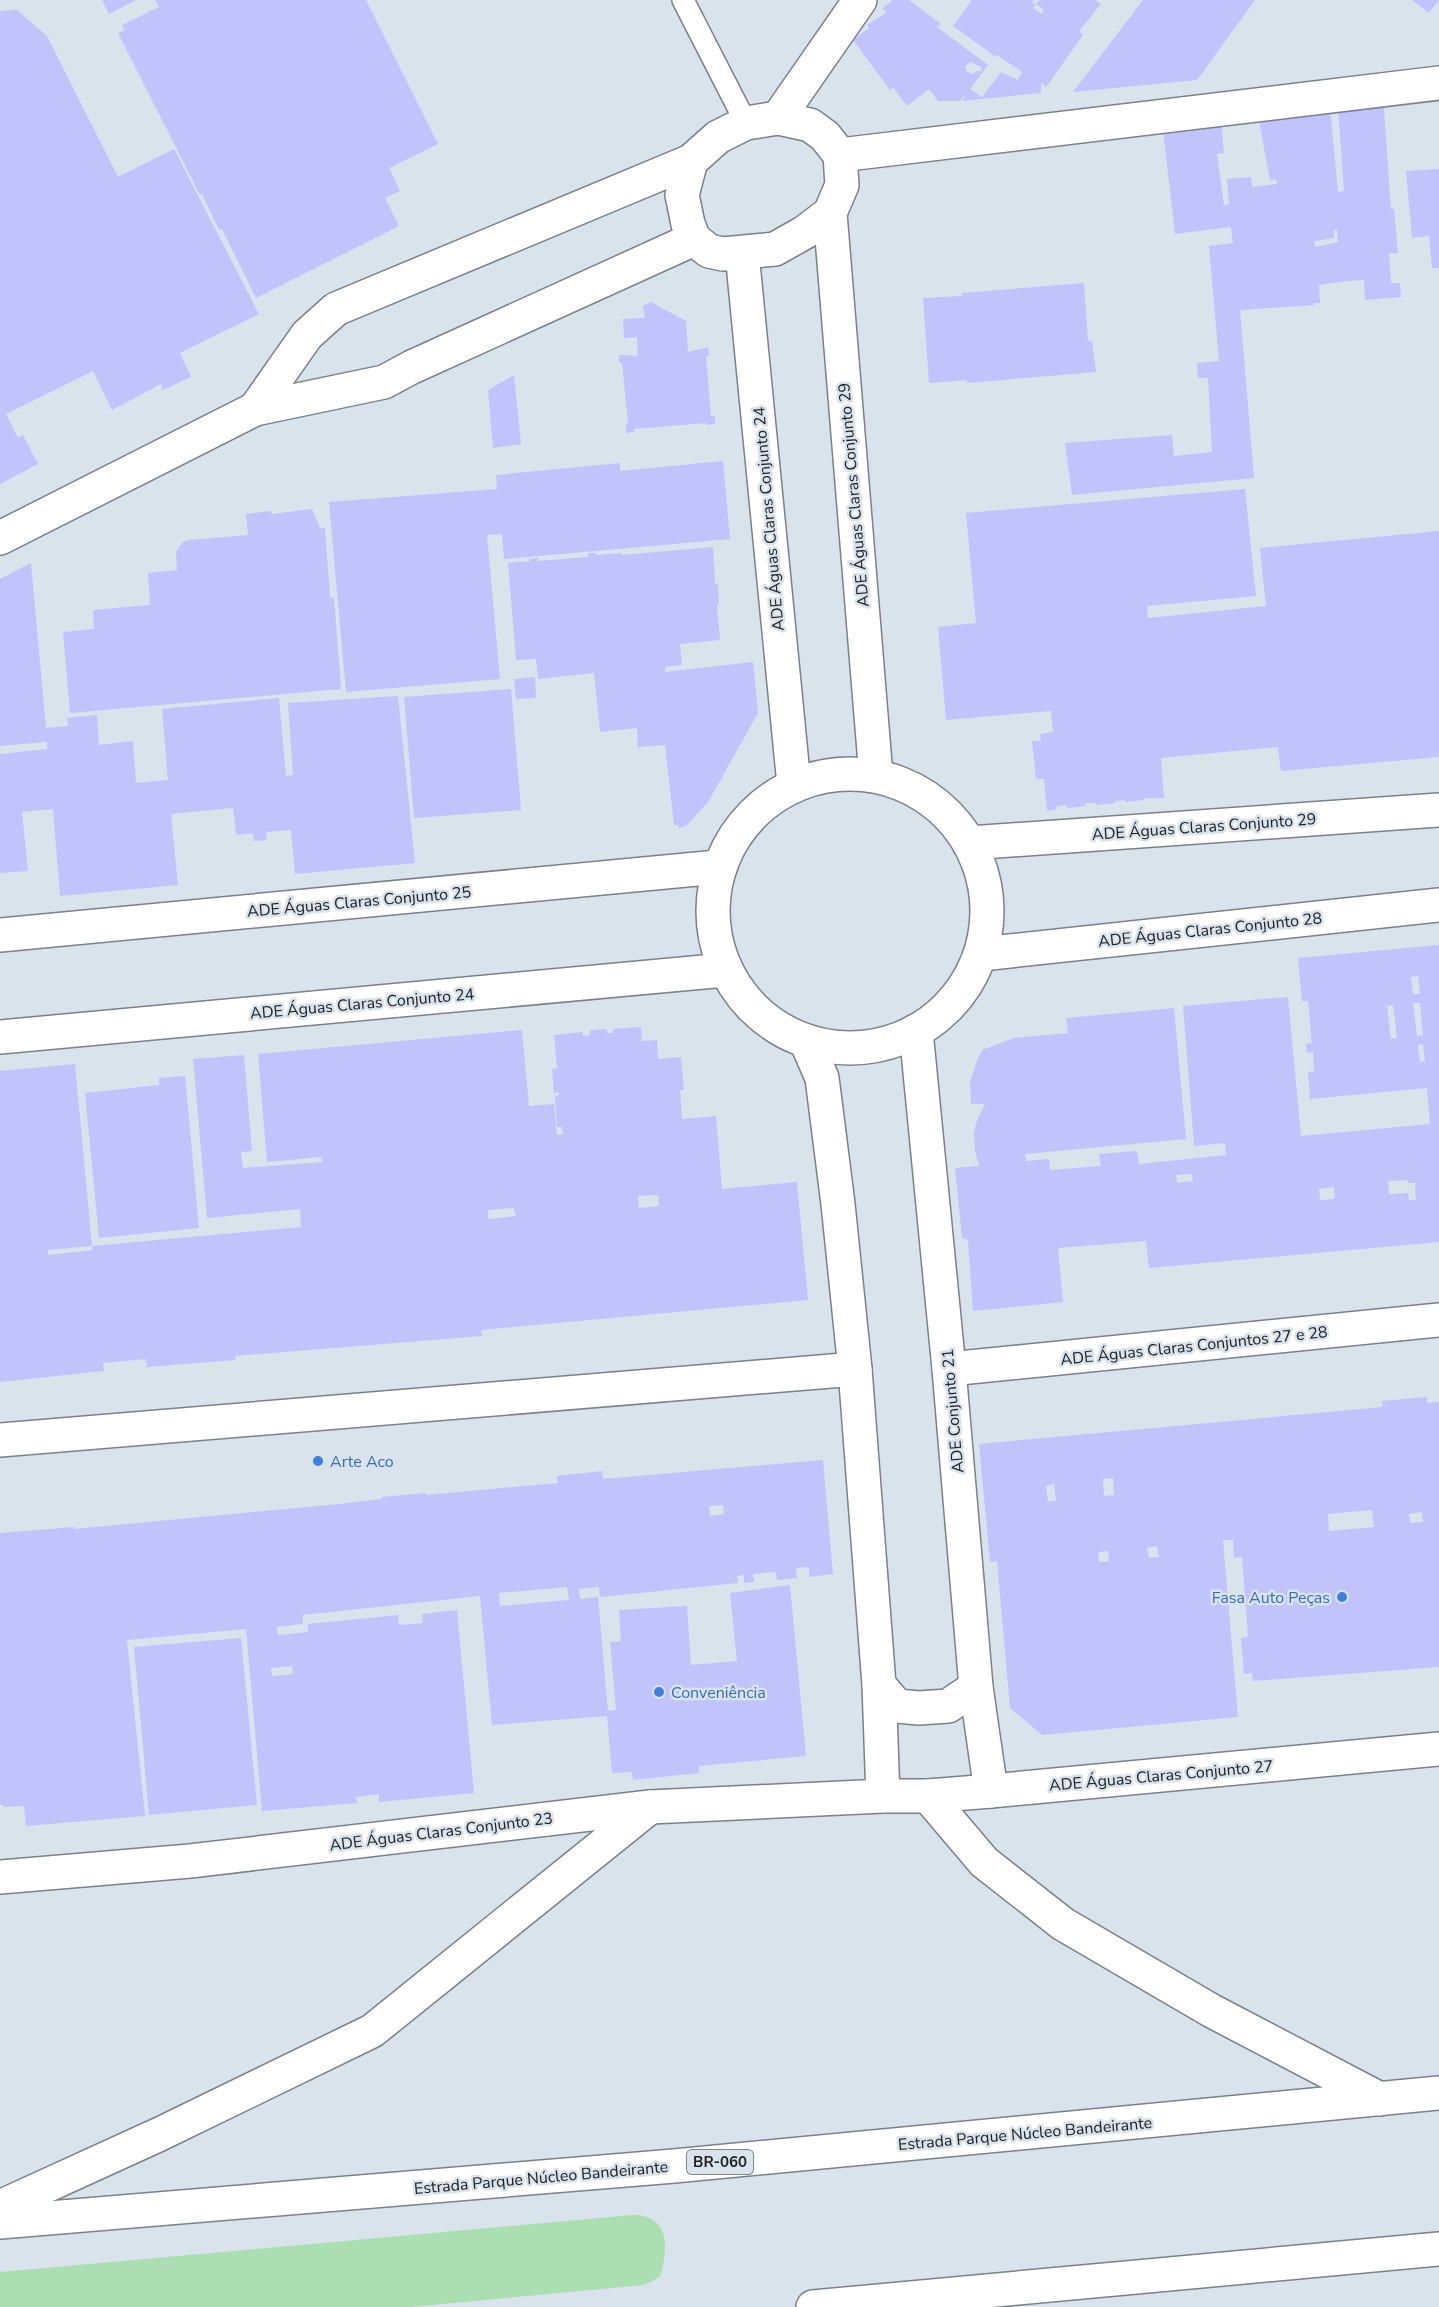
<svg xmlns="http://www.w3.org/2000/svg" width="1439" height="2307" font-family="'Nunito Sans',sans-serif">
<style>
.green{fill:#abdeb1}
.building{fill:#c1c3fc;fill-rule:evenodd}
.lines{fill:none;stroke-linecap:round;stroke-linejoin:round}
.service-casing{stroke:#798189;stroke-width:24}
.minor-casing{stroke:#798189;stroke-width:36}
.tertiary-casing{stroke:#798189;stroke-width:36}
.trunk-casing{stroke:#798189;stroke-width:36}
.service{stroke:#fff;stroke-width:21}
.minor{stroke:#fff;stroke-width:33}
.tertiary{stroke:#fff;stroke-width:33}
.trunk{stroke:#fff;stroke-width:33}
.shop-dot{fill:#3f7fe0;stroke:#d9e3eb;stroke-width:2}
.labels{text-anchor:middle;stroke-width:5;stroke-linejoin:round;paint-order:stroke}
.shield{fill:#d9e3eb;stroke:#585d61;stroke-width:1.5}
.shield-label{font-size:15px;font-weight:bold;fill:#202326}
.street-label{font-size:16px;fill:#202326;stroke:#d9e3eb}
.shop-label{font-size:16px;fill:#366cbe;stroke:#d9e3eb;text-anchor:start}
</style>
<rect width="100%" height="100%" fill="#d9e3eb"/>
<!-- green -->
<path class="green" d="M633 2215C671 2215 668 2250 660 2277L644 2285 411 2307H0V2272Z"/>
<!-- building -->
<g class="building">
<polygon points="102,0 136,0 109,14"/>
<polygon points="155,0 366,0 438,144 389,168 400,191 385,198 399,226 256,298 222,229 219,230 202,194 200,195 118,33 125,30 122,25 159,7"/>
<path d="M893 0H909L941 24 937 27 988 65 970 89 982 97 1001 72 1018 80 1022 72 997 55 996 57 953 26 972 0H1034L1032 3 1036 4 1033 8 1042 14 1044 10 1036 4 1040 0H1095L1101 4 1079 31 1083 35 1046 87 1041 83V93L962 101 968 91 960 101H938L929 89 907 106 893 87 890 90 853 40 869 28 867 25 886 13 883 8ZM970 62 981 67 982 71H976L973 74 967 72 965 67Z"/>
<polygon points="1143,0 1255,0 1197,80 1073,92"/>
<polygon points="1412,0 1439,0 1429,13"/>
<polygon points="17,10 47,36 118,177 174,149 259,314 180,353 191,377 163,390 161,384 112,410 93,371 6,414 18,438 23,435 38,464 0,484 0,11"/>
<path d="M1337 95H1383L1391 209H1394L1398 253H1389L1391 283H1400L1401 297 1365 300 1364 280 1348 281 1319 285 1320 303H1314V305L1240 310 1254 478 1072 495 1065 443 1172 435 1174 456 1212 452 1208 378H1198L1197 363 1219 361 1209 246 1233 243 1231 227 1175 234 1163 130 1221 121 1224 153 1217 154 1224 205 1229 204 1227 179 1251 177 1252 187 1277 184 1276 179 1270 180 1257 111 1329 96 1338 192 1344 191ZM1334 230H1337L1338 242 1315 247 1314 241 1334 238Z"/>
<polygon points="1439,169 1439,268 1432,268 1429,236 1412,238 1406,171"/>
<polygon points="1084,283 1088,341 1092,341 1096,372 967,383 967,380 929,383 923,298 962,296 962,293"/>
<polygon points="651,302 686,321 688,352 708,347 709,355 706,356 711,416 715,416 715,424 706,425 706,423 634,429 634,432 626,433 626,424 628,424 622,363 619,363 619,355 638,356 637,337 624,338 623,319 645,318 643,306"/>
<polygon points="514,375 521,444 493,448 488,390"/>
<polygon points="723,461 730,539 504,559 502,534 487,535 500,679 346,692 329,502 497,489 496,475 620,463 620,471"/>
<polygon points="1245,489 1256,596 1147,606 1148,618 1266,606 1260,548 1439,531 1439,757 1281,771 1278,747 1161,758 1164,798 1144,798 1144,800 1125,802 1125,800 1115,801 1115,803 1096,805 1096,803 1085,803 1086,806 1067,808 1067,805 1056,806 1057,809 1047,811 1044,779 1036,779 1032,741 1041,741 1040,734 1053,732 1051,711 946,720 938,627 976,623 966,513"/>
<polygon points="312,509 320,528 325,528 330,597 334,598 341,689 70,713 63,632 94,629 93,610 150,605 148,573 177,570 176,552 183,542 189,540 248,535 246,514 271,511 272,514"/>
<polygon points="713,547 715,583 718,585 719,604 717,606 720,640 680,644 682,665 665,667 665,672 753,662 758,713 708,802 686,826 679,828 678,825 674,825 665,745 638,747 637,728 600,732 594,673 538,679 536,659 516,660 508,563 530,561 529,559 538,558 538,561 588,557 588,553 596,553 596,555 622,553 622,555"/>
<polygon points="31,563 46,728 68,726 67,718 97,715 99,745 133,741 136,783 168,780 162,709 279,698 286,776 293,775 288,703 398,696 415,863 295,874 291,830 266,832 267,840 254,841 253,833 238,835 236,833 233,808 171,814 178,885 60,896 53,809 22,812 28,871 0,873 0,754 47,749 47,742 0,746 0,579"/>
<polygon points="535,677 536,698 516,699 514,679"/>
<polygon points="511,689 521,810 414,818 404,697"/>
<path d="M1439 945V1242L1149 1268 1146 1241 1058 1248 1063 1302 973 1311 968 1240 962 1238 955 1168 979 1166 975 1151 974 1134 976 1123 985 1104H971L970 1083 976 1063 982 1050 1014 1038 1068 1033 1066 1018 1174 1008 1186 1139 1025 1154 1026 1161 1049 1159 1050 1170 1101 1166 1099 1154 1137 1151 1139 1164 1226 1155 1225 1143 1194 1146 1183 1006 1288 997 1301 1136 1430 1124 1427 1088 1310 1099 1308 1072 1314 1071 1313 1052 1307 1053 1306 1044 1312 1043 1308 1001H1302L1298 958ZM1418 976 1420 994H1413L1411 977ZM1413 1003H1420L1423 1035 1417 1036ZM1393 1005 1397 1038 1391 1039 1387 1006ZM1423 1044 1425 1061 1420 1062 1418 1045ZM1192 1174 1193 1181 1177 1183 1176 1175ZM1407 1180 1408 1183H1415L1416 1200H1409L1408 1193 1389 1194 1388 1181ZM1334 1187 1335 1199 1320 1200 1319 1189Z"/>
<path d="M641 1027 642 1041 657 1040 658 1059 681 1057 684 1090H680L682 1119 716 1116 722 1189 797 1182 808 1300 481 1330 482 1336 235 1356 236 1360 147 1367 146 1359 103 1363 104 1371 0 1382V1071L75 1064 92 1246 48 1250V1255L93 1250 92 1246 301 1227 300 1209 207 1218 193 1059 244 1055 252 1151 241 1152 243 1168 322 1162 321 1157 267 1162 258 1054 522 1030 529 1106 554 1104 557 1135 563 1134 562 1127H557L555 1096 559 1095V1092L554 1093 552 1069 557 1068 554 1035 583 1032V1036L590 1035V1030L607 1029V1033H613V1029ZM658 1195 659 1206 639 1208 638 1196ZM514 1208 516 1216 488 1219V1210Z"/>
<polygon points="185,1076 199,1228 99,1238 85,1093 159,1085 159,1078"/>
<path d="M1427 1397V1403L1439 1402V1667L1253 1681 1252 1673 1244 1674 1241 1638 1248 1636 1242 1557 1234 1558 1233 1540H1223L1238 1717 1042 1735 1010 1708 997 1561 990 1562 979 1444 1383 1407 1382 1401ZM1113 1478 1114 1495 1104 1496 1103 1479ZM1054 1484 1056 1501H1048L1046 1486ZM1372 1510 1374 1527 1329 1531 1328 1514ZM1422 1512 1423 1522 1410 1523 1409 1514ZM1157 1546 1159 1557 1149 1558 1147 1548ZM1108 1551 1109 1561 1099 1562 1098 1552Z"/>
<path d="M823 1460 833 1574 809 1577V1567L796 1568 797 1578 777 1580 776 1572 753 1574 754 1582 744 1583V1575L737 1576 738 1583 600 1597 599 1587 579 1589 580 1599 598 1597 608 1711 616 1710 610 1642 621 1641 619 1610 687 1606 691 1665 737 1661 730 1593 790 1585 806 1756 699 1766V1773L633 1780 632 1772 612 1773 607 1716 492 1725 480 1596 303 1615V1624L277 1627 278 1635 308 1632V1624L398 1615 399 1625 423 1623 422 1614 457 1610 474 1793 379 1802V1794L356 1797 357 1803 262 1811 246 1629 127 1640 145 1816 26 1826 24 1806 3 1807V1805H0V1533L74 1527V1529L339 1504 382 1499V1497L426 1493V1495L558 1483 557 1476 602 1471 603 1479ZM723 1505 724 1514 710 1516 709 1506ZM567 1587 569 1600 500 1606 499 1593ZM292 1666 293 1674 272 1676 271 1668Z"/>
<polygon points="241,1638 257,1805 149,1815 134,1647"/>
</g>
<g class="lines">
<defs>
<polyline id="service" points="683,0 746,123"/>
<g id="minor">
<polygon points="778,118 810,125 825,136 840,155 842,185 830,213 805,232 775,249 723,254 709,251 694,239 688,224 682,195 691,161 718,137 746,123"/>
<polyline points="778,118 860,0"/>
<polyline points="840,155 1439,83"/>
<polyline points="830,213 876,776"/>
<polyline points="742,253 794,785"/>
<polyline points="255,409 307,335 336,309 691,161"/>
<polyline points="0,538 255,409 384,382 412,367 694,239"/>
<polyline points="949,1369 1439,1320"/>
<polyline points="0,1440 855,1369"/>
</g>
<g id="tertiary">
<circle cx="850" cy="911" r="137"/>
<polyline points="969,843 1439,810"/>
<polyline points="0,935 718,867"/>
<polyline points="981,954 1439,905"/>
<polyline points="916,1031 949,1369 976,1687 991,1791"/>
<polyline points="0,1037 725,970"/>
<polyline points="806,1041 822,1078 838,1204 855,1369 879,1685 883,1796"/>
<polyline points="879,1685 897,1706 919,1708 948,1706 976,1687"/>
<polyline points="0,1877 190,1861 650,1807 883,1796 928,1796 991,1791 1439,1749"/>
</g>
<g id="trunk">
<polyline points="928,1796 984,1862 1063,1924 1212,2011 1380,2099"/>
<polyline points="0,2207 160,2134 372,2031 650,1807"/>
<polyline points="0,2222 674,2166 1439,2093"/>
<polyline points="813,2307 1439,2249"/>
</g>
</defs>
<!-- service casing -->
<use href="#service" class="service-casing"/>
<!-- minor casing -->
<use href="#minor" class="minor-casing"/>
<!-- tertiary casing -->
<use href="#tertiary" class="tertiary-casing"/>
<!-- trunk casing -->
<use href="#trunk" class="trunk-casing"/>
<!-- service -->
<use href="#service" class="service"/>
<!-- minor -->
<use href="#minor" class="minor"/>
<!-- tertiary -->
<use href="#tertiary" class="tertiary"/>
<!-- trunk -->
<use href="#trunk" class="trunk"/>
</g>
<!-- markers -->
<g class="shop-dot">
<circle cx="318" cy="1461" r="6"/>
<circle cx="1342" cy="1597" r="6"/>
<circle cx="659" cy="1692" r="6"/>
</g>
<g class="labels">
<!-- shield labels -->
<rect class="shield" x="687" y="2150" width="66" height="24" rx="4.5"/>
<g class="shield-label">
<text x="720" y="2167">BR-060</text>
</g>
<!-- street labels -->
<g class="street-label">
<text transform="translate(853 495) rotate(-95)" y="6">ADE Águas Claras Conjunto 29</text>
<text transform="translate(768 519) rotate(-95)" y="6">ADE Águas Claras Conjunto 24</text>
<text transform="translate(1204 826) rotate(-4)" y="6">ADE Águas Claras Conjunto 29</text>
<text transform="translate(359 901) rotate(-5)" y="6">ADE Águas Claras Conjunto 25</text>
<text transform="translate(1210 929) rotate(-6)" y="6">ADE Águas Claras Conjunto 28</text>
<text transform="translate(362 1003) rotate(-5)" y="6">ADE Águas Claras Conjunto 24</text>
<text transform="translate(1194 1345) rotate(-6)" y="6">ADE Águas Claras Conjuntos 27 e 28</text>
<text transform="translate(952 1411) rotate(-95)" y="6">ADE Conjunto 21</text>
<text transform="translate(1161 1775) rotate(-5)" y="6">ADE Águas Claras Conjunto 27</text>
<text transform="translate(441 1831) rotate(-7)" y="6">ADE Águas Claras Conjunto 23</text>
<text transform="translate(1025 2133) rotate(-5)" y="6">Estrada Parque Núcleo Bandeirante</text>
<text transform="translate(541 2177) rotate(-5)" y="6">Estrada Parque Núcleo Bandeirante</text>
</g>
<!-- shop labels -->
<g class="shop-label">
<text x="330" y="1467">Arte Aco</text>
<text x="1330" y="1603" text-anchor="end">Fasa Auto Peças</text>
<text x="671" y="1698">Conveniência</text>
</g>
</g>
</svg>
